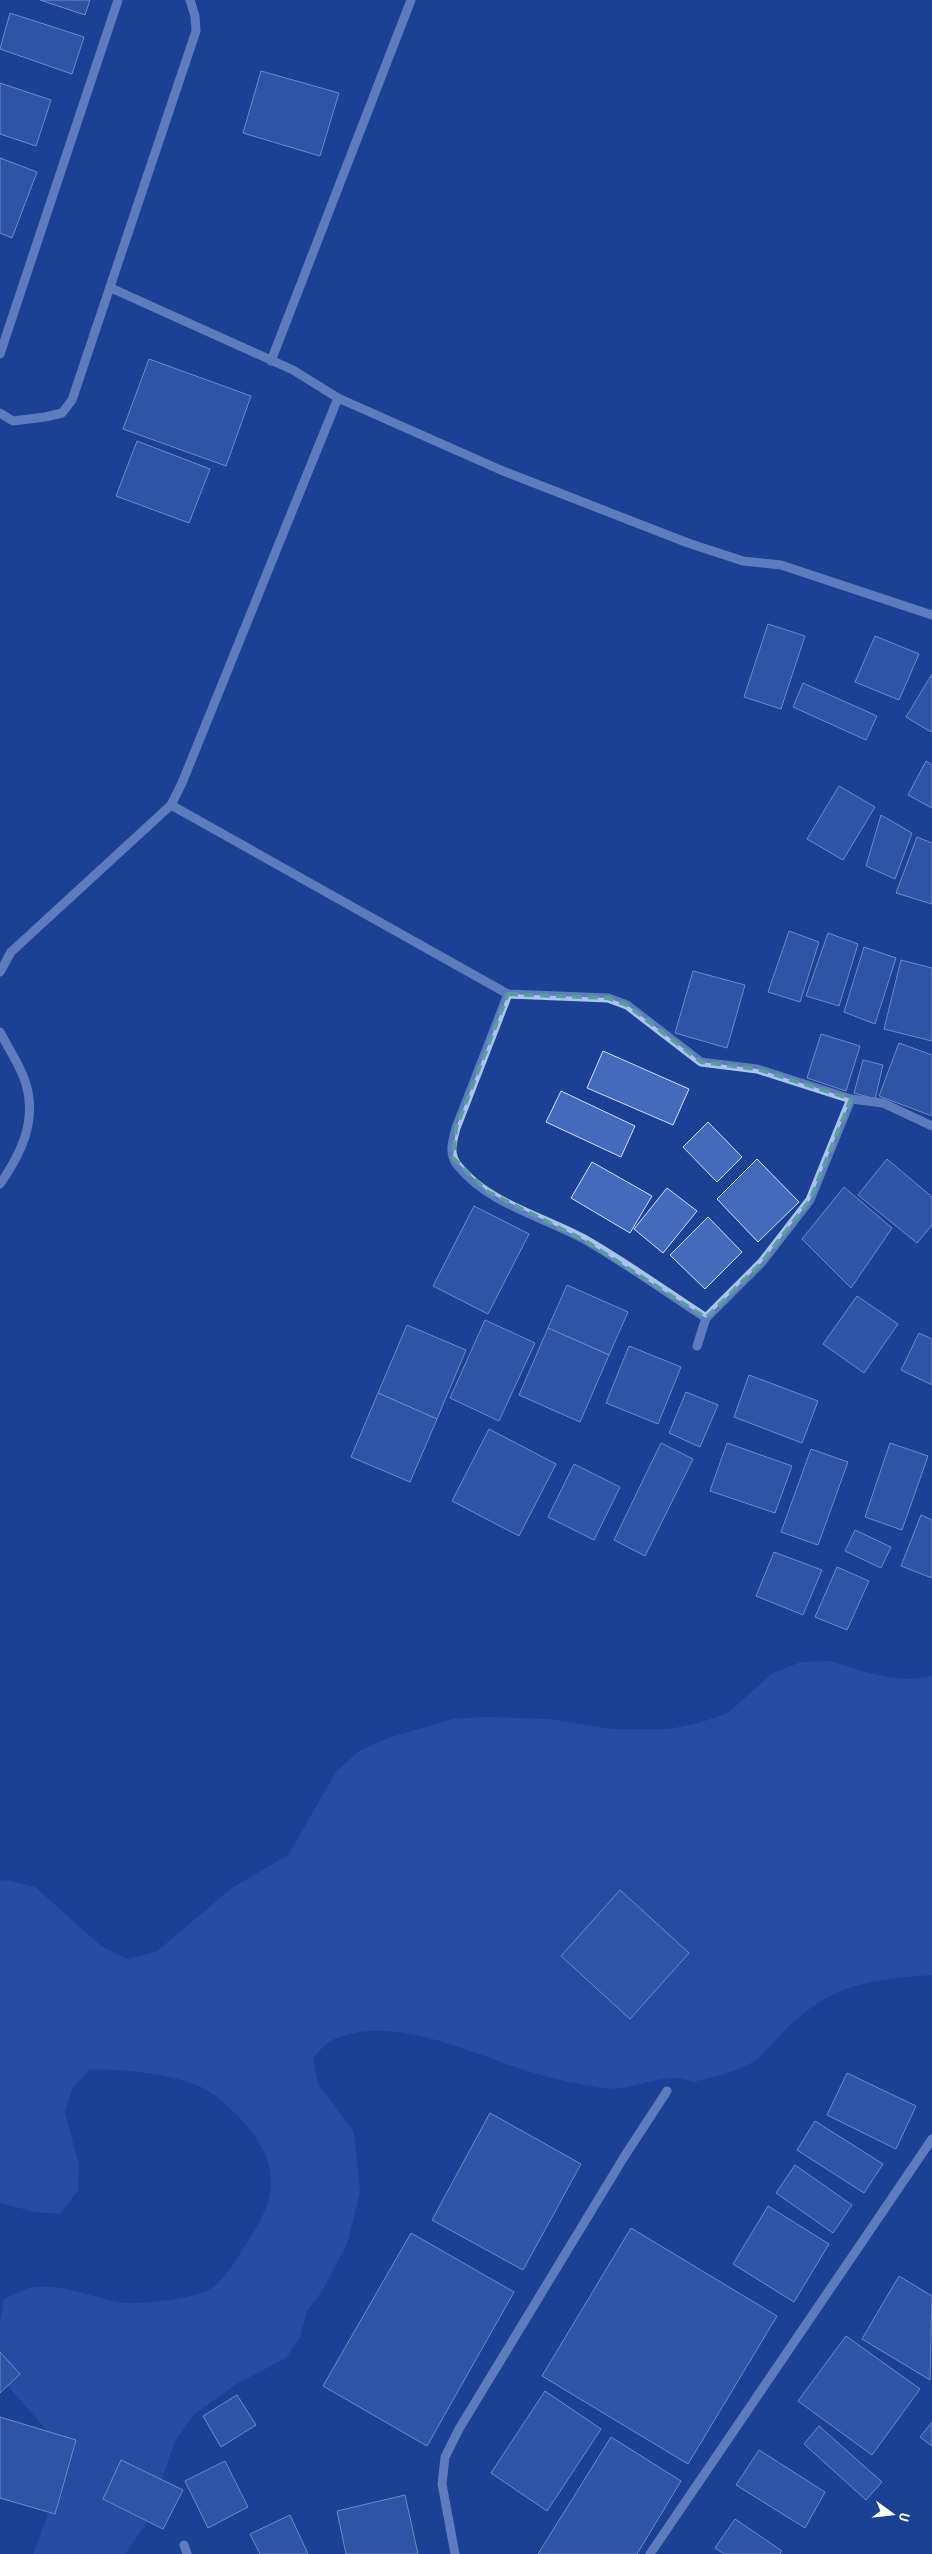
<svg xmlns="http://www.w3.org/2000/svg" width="932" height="2554" font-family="'Archivo Narrow',sans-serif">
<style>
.green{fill:#2f5ab2}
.building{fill:#446abb;stroke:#d4e1fb}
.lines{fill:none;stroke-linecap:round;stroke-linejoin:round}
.minor{stroke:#adc3ef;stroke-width:9}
.marked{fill:none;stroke:#579f9a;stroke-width:4;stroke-dasharray:10 6;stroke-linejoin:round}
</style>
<rect width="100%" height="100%" fill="#1b4194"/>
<!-- green -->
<path class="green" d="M830 1661C864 1671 896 1685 932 1676V1975C873 1979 834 1983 789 2026 776 2038 767 2053 751 2063 735 2073 711 2077 693 2082 665 2069 632 2093 604 2088 581 2084 556 2080 534 2073 473 2055 394 2012 332 2040 325 2043 318 2053 313 2058L318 2084 354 2132 360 2192 347 2244 322 2291 307 2311 300 2337 286 2358 238 2383 193 2415 174 2443 148 2521 125 2554H33L49 2512 57 2455 44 2427 7 2385 0 2370V2323L4 2299C14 2295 26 2287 36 2287 64 2285 89 2296 117 2302 134 2306 195 2299 210 2289 228 2278 242 2250 253 2233 283 2186 274 2153 237 2115 224 2102 212 2091 194 2084 160 2072 126 2070 90 2069L72 2089 65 2113 79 2165 78 2190 60 2214 35 2212 0 2203V1881L7 1880 35 1887 101 1946 127 1959 156 1952 232 1888 288 1855 336 1772 359 1751 391 1737 453 1719 485 1717 549 1719 611 1729H670L699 1723 728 1713 773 1673 801 1662Z"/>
<!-- building -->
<g class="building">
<polygon points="40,0 90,0 85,15"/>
<polygon points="10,13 84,37 72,74 0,49"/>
<polygon points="261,71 339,93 320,156 243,133"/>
<polygon points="0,83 51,100 36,146 0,134"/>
<polygon points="0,158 37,172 12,238 0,233"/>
<polygon points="149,359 251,396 226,466 123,429"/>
<polygon points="137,441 210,469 189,523 116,496"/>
<polygon points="768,624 805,636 781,709 744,697"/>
<polygon points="875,636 919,654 899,700 855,682"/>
<polygon points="932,674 932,731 931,732 906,717"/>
<polygon points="803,683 877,716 866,740 793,707"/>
<polygon points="926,761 932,765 932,808 908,795"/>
<polygon points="839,786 875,807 843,860 807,839"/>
<polygon points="881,815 912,833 895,879 866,866"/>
<polygon points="917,837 932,843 932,904 896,893"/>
<polygon points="789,931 819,942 800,1002 768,992"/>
<polygon points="828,933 858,944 839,1006 806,996"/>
<polygon points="864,947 896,958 875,1024 844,1012"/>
<polygon points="901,960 932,968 932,1041 884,1029"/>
<polygon points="693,971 745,985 727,1048 675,1033"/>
<polygon points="821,1034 860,1046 846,1091 807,1078"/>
<polygon points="899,1043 932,1055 932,1116 879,1096"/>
<polygon points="603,1051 689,1089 673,1125 587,1088"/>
<polygon points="863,1060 883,1065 875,1099 854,1093"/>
<polygon points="561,1091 635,1126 621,1157 546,1122"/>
<polygon points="708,1122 742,1157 717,1182 683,1147"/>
<polygon points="757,1159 799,1202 758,1242 717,1199"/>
<polygon points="887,1159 932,1197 932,1225 917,1243 858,1195"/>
<polygon points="592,1162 652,1196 630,1233 571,1198"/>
<polygon points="844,1187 892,1228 851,1288 802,1239"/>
<polygon points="667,1188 697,1211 663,1253 634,1229"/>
<polygon points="474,1206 529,1234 488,1314 433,1286"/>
<polygon points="708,1217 742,1252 705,1289 670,1255"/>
<polygon points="567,1285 628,1312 609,1355 548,1328"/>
<polygon points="857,1296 898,1324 864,1373 823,1344"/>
<polygon points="485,1320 535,1343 499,1421 450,1398"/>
<polygon points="407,1325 466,1350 437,1419 378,1393"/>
<polygon points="548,1328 609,1355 580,1422 519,1395"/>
<polygon points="919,1333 932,1339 932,1385 901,1370"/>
<polygon points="629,1346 681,1367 658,1424 606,1403"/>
<polygon points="749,1375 818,1401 802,1443 734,1417"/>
<polygon points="686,1392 718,1405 700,1447 669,1433"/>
<polygon points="378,1393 437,1419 410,1482 351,1457"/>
<polygon points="489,1429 556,1464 519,1536 452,1501"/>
<polygon points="661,1443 693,1459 645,1556 614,1540"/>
<polygon points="727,1443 792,1466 775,1513 710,1491"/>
<polygon points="890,1443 928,1456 902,1530 865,1517"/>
<polygon points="811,1449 848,1462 818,1545 781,1532"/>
<polygon points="574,1464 620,1487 594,1540 548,1517"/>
<polygon points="921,1515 932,1520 932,1578 901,1566"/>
<polygon points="855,1530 891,1547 881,1568 845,1551"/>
<polygon points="774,1552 822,1570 803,1615 756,1596"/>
<polygon points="837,1567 869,1581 847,1630 815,1617"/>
<polygon points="620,1890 689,1953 630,2019 561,1956"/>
<polygon points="847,2073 916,2106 896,2149 827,2115"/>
<polygon points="490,2113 581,2164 523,2270 432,2220"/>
<polygon points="815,2121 883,2164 864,2193 797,2150"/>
<polygon points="795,2165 852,2205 833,2233 776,2193"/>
<polygon points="768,2206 829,2244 794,2302 733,2264"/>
<polygon points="631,2228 777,2316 688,2464 542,2376"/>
<polygon points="411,2233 514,2292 427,2446 323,2386"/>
<polygon points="899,2276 932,2296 930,2380 862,2339"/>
<polygon points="846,2336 920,2389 872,2455 798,2401"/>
<polygon points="0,2352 20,2374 0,2393"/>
<polygon points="545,2391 601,2429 547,2511 491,2473"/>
<polygon points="237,2395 256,2425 221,2447 203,2416"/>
<polygon points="0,2417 76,2440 55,2514 0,2498"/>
<polygon points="932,2422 932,2446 920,2437"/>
<polygon points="819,2426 882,2482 866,2500 804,2444"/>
<polygon points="611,2437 681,2481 637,2554 538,2554"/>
<polygon points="759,2450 825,2492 805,2528 736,2485"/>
<polygon points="121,2460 183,2490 163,2529 103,2499"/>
<polygon points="225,2461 248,2507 208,2528 185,2481"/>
<polygon points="405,2495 418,2554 346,2554 337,2511"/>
<polygon points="290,2515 308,2554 260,2554 250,2534"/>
<polygon points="735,2519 782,2551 780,2554 724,2554 715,2548"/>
</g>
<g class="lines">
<!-- minor -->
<g class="minor">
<polyline points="111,288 293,370 338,398 503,471 688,543 743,561 781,565 932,615"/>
<polyline points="0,354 118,0"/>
<polyline points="271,361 411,0"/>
<polyline points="0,413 13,421 45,417 62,413 72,400 196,31 195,16 190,0"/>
<polyline points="171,805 508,994 608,998 627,1005 701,1062 757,1069 851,1099 883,1103 932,1126"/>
<polyline points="0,972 11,952 171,805 182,783 338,398"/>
<path d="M508 994 456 1128C452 1143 448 1155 459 1167 489 1204 544 1217 584 1239 626 1263 666 1292 706 1318"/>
<path d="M0 1032C8 1048 21 1066 26 1084 37 1121 21 1154 0 1184"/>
<polyline points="697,1346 706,1318 762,1262 810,1200 851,1099"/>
<polyline points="184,2545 187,2554"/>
<polyline points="455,2554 442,2484 445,2457 459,2429 624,2157 667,2091"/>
<polyline points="650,2554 932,2139"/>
</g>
</g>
<!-- marked area -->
<path d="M0 0H932V2554H0ZM508 994 608 998 627 1005 701 1062 757 1069 851 1099 810 1200 762 1262 706 1318 584 1240 488 1192 453 1158 456 1128Z" fill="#1b4194" fill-opacity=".55" fill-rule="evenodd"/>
<path class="marked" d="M508 994 608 998 627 1005 701 1062 757 1069 851 1099 810 1200 762 1262 706 1318 584 1240 488 1192 453 1158 456 1128Z"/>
<!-- north arrow -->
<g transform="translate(892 2514) rotate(105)" stroke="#1b4194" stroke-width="4" paint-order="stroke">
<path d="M0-4L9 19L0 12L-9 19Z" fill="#ffffff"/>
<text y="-8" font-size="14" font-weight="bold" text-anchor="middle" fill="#ffffff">U</text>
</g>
</svg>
